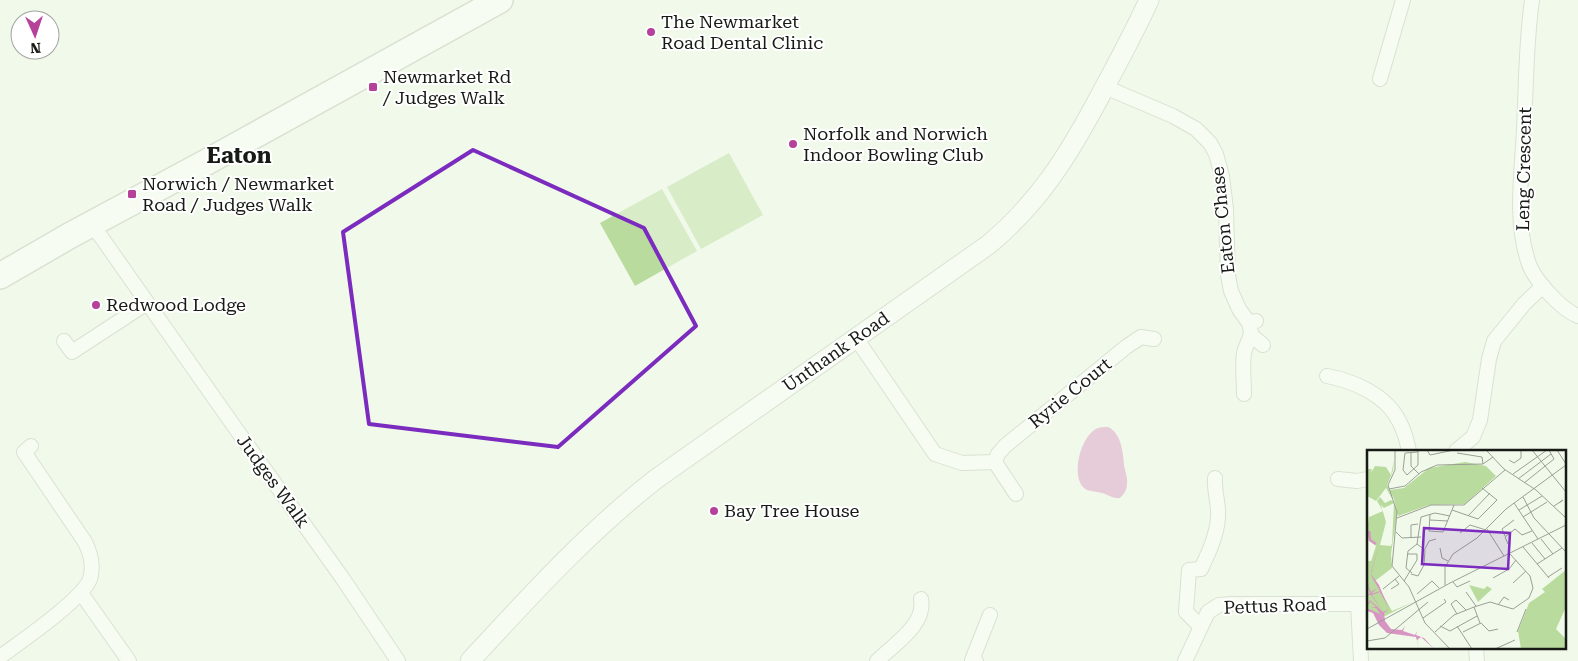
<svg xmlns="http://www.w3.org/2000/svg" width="1578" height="661" font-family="'Roboto Serif',serif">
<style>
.green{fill:#badb9e}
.water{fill:#d895c4}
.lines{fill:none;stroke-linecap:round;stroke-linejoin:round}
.street-casing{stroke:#bdc6b6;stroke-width:16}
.secondary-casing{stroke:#bdc6b6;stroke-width:21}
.highway-casing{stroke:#bdc6b6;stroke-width:28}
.street{stroke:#fff;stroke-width:14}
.secondary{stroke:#fff;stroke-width:19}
.highway{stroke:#fff;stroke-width:25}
.marked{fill:none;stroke:#7b2cbf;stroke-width:4;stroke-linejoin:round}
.poi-dot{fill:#b5419a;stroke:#fff;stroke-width:2}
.labels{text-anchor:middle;stroke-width:4;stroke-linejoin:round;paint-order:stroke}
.poi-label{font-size:18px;fill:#171a15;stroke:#fff;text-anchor:start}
.street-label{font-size:18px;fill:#171a15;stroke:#fff}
.district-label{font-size:22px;font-weight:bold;fill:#171a15;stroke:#fff}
.inset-river{fill:none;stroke:#d895c4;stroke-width:2.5}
.inset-road{fill:none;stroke:#9aa095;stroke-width:1}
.view{fill:#7b2cbf;fill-opacity:0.15;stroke:#7b2cbf;stroke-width:2.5}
.inset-edge{fill:none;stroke:#171a15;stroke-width:2.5}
</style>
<rect width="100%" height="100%" fill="#f1faea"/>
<!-- green -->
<g class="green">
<polygon points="729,153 763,215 701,249 667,187"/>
<polygon points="662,189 697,251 635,286 600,223"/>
</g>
<!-- water -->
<path class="water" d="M1108 427C1121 433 1123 451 1124 465 1125 471 1128 478 1127 484 1127 490 1124 494 1120 498 1113 499 1109 495 1102 493 1096 491 1088 492 1084 488 1071 476 1080 441 1093 431 1097 427 1103 427 1108 427Z"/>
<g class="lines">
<defs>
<g id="street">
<path d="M1532 0C1526 42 1526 86 1524 129 1522 173 1514 222 1529 264 1535 281 1562 310 1578 316"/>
<polyline points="1380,79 1403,0"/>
<polyline points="1105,87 1173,116 1196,129 1210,143 1216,154 1222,176 1226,209 1228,275 1231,291 1239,309 1249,323 1256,321"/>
<polyline points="92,224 236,429 343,579 398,661"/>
<polyline points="1251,335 1263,345"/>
<polyline points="856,338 935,454 962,463 995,462 1016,494"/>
<polyline points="64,341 72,352 147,303"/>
<path d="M1327 376C1354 381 1386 395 1399 421 1404 430 1407 441 1409 451"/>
<path d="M1244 394C1244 381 1242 366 1244 353 1247 339 1254 339 1249 323"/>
<polyline points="1456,451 1473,437 1480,420 1489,359 1494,341 1524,304 1543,286"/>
<polyline points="995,462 998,454 1005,446 1126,347 1141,337 1154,339"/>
<polyline points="1338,479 1357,481 1368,479"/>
<polyline points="81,593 129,661"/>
<polyline points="1358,604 1361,661"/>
<path d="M1200 626 1186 612 1189 570 1201 569C1209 552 1217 535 1218 517 1219 504 1214 491 1215 478"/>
<polyline points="1476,647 1477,661"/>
<path d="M0 657C20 642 82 600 90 579 94 566 91 554 85 542L24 452 31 446"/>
<path d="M877 661C894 644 926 625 921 599"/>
<polyline points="976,661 972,660 990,615"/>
<polyline points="1185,661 1208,612 1219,605 1232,604 1368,604"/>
</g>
<path id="secondary" d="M470 661C529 597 587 533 656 479L988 245C1040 202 1069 154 1100 96 1117 64 1134 33 1149 0"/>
<polyline id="highway" points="0,276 69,236 203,164 500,0"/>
</defs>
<!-- street casing -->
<use href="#street" class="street-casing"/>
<!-- secondary casing -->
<use href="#secondary" class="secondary-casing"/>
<!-- highway casing -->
<use href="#highway" class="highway-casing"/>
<!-- street -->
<use href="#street" class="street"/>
<!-- secondary -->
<use href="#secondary" class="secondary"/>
<!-- highway -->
<use href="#highway" class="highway"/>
</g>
<!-- marked area -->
<path d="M0 0H1578V661H0ZM473 150 644 228 696 326 558 447 369 424 343 232Z" fill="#f1faea" fill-opacity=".55" fill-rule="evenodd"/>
<path class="marked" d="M473 150 644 228 696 326 558 447 369 424 343 232Z"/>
<!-- markers -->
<g class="poi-dot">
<circle cx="651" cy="32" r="5"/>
<rect x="368" y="82" width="10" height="10" rx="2.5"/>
<circle cx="793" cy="144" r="5"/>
<rect x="127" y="189" width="10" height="10" rx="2.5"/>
<circle cx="96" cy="305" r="5"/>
<circle cx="714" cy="511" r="5"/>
</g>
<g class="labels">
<!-- poi labels -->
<g class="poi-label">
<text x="661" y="28">The Newmarket<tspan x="661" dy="21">Road Dental Clinic</tspan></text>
<text x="383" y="83">Newmarket Rd<tspan x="383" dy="21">/ Judges Walk</tspan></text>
<text x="803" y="140">Norfolk and Norwich<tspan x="803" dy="21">Indoor Bowling Club</tspan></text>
<text x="142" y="190">Norwich / Newmarket<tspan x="142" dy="21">Road / Judges Walk</tspan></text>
<text x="106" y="311">Redwood Lodge</text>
<text x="724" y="517">Bay Tree House</text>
</g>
<!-- street labels -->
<g class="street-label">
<text transform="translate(1524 169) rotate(-89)" y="6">Leng Crescent</text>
<text transform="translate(1223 220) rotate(-96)" y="6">Eaton Chase</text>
<text transform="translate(836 352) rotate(-35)" y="6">Unthank Road</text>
<text transform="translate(1070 393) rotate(-39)" y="6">Ryrie Court</text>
<text transform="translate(273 481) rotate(54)" y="6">Judges Walk</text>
<text transform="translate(1275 606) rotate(-2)" y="6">Pettus Road</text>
</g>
<!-- district labels -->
<g class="district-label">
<text x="239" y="163">Eaton</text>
</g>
</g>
<!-- overview -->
<g transform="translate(1367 450)">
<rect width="199" height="199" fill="#f1faea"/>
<path d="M27 10 26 21 20 35 27 49 30 63 24 104 25 118 8 131 25 161 46 152 16 167 0 158V111H4L9 96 2 91 0 80 2 67 16 61 10 51 13 47 18 53 24 50 27 52 19 38 9 51 0 46V19H5L4 23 8 16 19 17 24 25ZM27 53 25 93 24 96 13 95 19 72 14 55 17 58ZM98 12 119 16 129 26 98 54 62 55 31 66 23 40 37 38 62 18ZM199 120V157L189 179 199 189V199H154L151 181 162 153 178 142 175 139ZM102 135 117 139 120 136 125 139 111 152Z" fill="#badb9e" fill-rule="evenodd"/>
<path d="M12 94 4 124 12 135 22 159 13 142 5 145 16 162 22 159 17 163 18 171 24 179 35 180 38 176 36 181 48 185 50 181 49 185 57 188 67 199 54 187 50 190 52 199 49 187 20 183 12 175 6 163 0 161V158L13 164 17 169 9 158H3L9 157 3 151V153L0 155 3 150 16 162 4 145 0 147 4 145H0L3 143 0 135 4 133 1 135 4 142 10 138 4 144 13 141 6 129 4 125V122Z" fill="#d895c4"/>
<path class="inset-river" d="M2 81 3 90 9 94"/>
<path class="inset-road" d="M28 0V20L21 35 30 62 25 116 42 137 58 173 83 199M60 0 63 5 87 0M119 0 137 19 169 40 199 68M165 0 199 42M190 0 199 14M51 2 38 3 36 20 40 25 51 15V0M44 3V16L52 24M90 3 115 7 116 14M142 10 147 13 154 8V0M146 24 180 0M151 29 184 4M157 33 187 9 182 0M22 39 38 36 54 22 70 15 116 14 126 7M156 47 167 68 199 102M147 53 171 89M187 56 196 50 192 53M85 60 111 69 130 50 115 38M152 60 175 46M63 64 62 81 76 82 87 55M101 66 123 43M156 67 180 52M30 68 64 55H97L138 20M63 70 81 71M120 79 137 106M29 82 35 88 54 87M93 83 103 75 119 80M138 86 135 79 147 70M44 88V75L51 74M174 89 186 104M165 93 178 109M50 94 54 67 68 63 83 66M141 94 138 87 148 79 155 85 165 81M156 97 182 128M73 98 75 108 81 111M58 99 62 91 69 89M170 114 195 98M45 123 39 118 41 101 50 94M44 124 51 126 57 115 58 100 50 94M181 127 195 118M126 128 142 119 149 110M37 131 50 110V104H40M86 132 90 137 103 131M146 133 159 121M78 135V117L86 104 110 88 139 59 199 15M16 139 32 126M24 139 32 134 28 129M99 142 109 156M50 144 65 131 72 138M131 155 137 147 142 150M107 157 113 173M90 164 84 154 89 150 99 160M56 168 79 152 77 149M73 176 83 181 110 166M90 176 105 199M0 179 83 133 199 75M68 182 87 165 107 157 123 152 146 159 162 148 166 138 163 126 143 104M96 182 114 173 122 181 131 179M150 182 159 159M0 191 18 188 61 152M128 199 148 190"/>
<path class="view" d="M57 78 143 83 141 119 55 114Z"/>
<rect width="199" height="199" class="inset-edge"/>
</g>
<!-- north arrow -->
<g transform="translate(35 35) rotate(177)"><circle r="24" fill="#ffffff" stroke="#a2a3a1"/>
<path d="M0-4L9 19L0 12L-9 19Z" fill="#b5419a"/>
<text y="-8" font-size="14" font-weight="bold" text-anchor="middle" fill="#171a15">N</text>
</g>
</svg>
